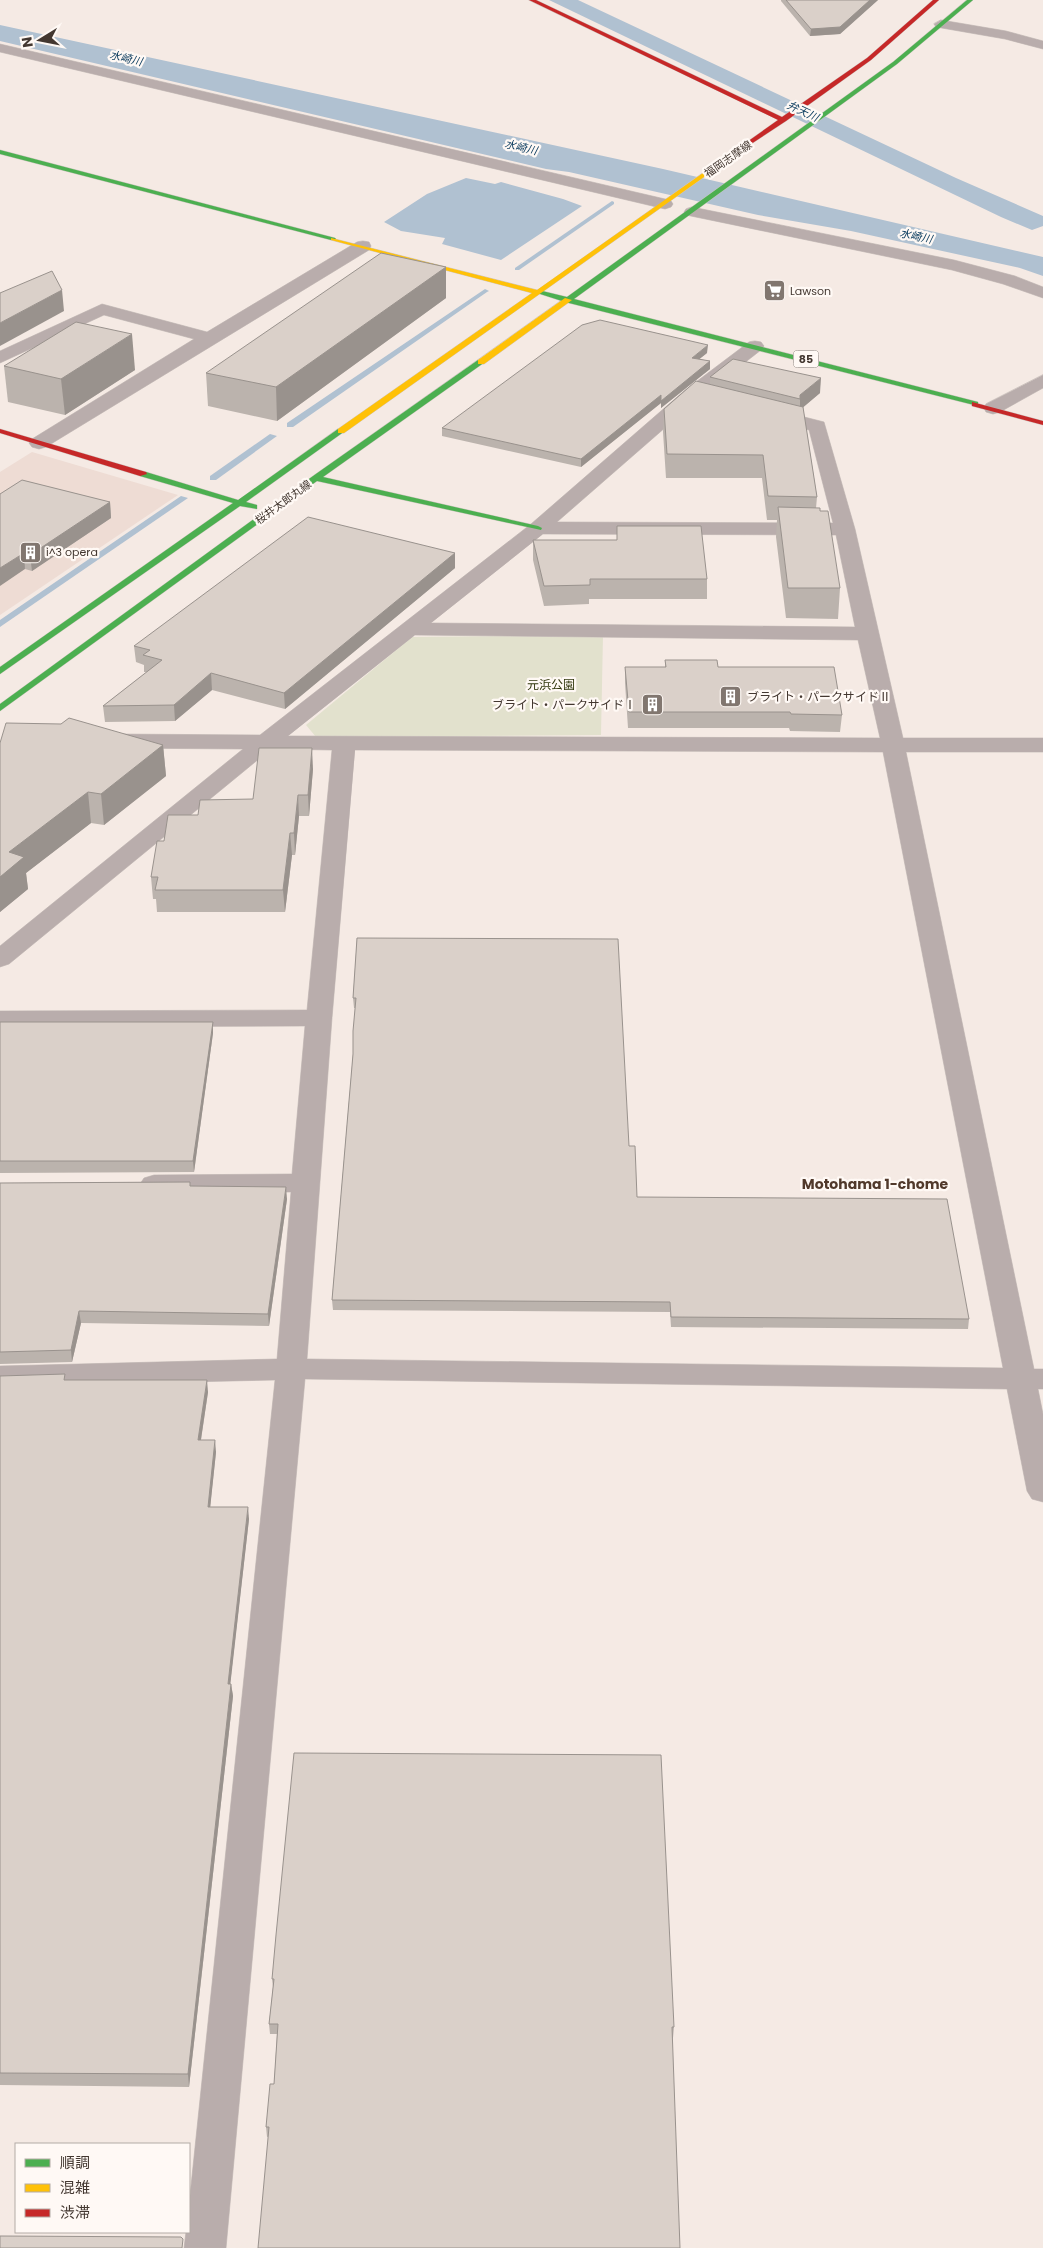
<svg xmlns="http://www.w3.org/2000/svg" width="1043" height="2248" font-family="Poppins,'Noto Sans JP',sans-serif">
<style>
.commercial{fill:#eedcd4}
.green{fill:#e2e1cd}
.water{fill:#b0c1d1}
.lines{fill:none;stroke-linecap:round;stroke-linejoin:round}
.stream{fill:#b0c1d1;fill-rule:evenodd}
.street-casing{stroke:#d0c7c2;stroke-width:1}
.fast-casing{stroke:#d0c7c2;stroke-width:1}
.slow-casing{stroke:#d0c7c2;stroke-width:1}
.jam-casing{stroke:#d0c7c2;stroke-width:1}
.street{fill:#b9adac;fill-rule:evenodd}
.fast{fill:#4caf50;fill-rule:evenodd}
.slow{fill:#ffc107;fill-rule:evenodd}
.jam{fill:#c62828;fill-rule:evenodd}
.wall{fill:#bbb3ad}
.shaded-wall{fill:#99928d}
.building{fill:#dad0c9;stroke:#99928d}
.labels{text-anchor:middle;stroke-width:4.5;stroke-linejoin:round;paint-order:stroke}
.far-water-label{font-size:11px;font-style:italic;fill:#093a5d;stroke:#fff9f5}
.far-street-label{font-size:11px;fill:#433730;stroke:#fff9f5}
.far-poi-label{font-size:11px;fill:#433730;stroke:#fff9f5;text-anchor:start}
.shield{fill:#fff9f5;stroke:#7b716b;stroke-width:1}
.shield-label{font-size:11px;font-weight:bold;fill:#433730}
.park-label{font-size:12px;fill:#31370c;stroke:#fff9f5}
.poi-label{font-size:12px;fill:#433730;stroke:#fff9f5;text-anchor:start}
.neighbourhood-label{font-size:14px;font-weight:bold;fill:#51392b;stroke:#fff9f5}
</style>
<rect width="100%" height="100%" fill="#f5eae4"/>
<!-- commercial -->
<polygon class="commercial" points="32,452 178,495 0,615 0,472"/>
<!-- green -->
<polygon class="green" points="603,635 601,735 316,737 306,725 412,637"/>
<!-- water -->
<g class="water">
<polygon points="549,0 578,0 956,178 1043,216 1043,226 1032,230 1001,217"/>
<polygon points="0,25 663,169 1043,257 1043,276 1020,268 851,231 758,215 569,172 546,169 0,41"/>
<polygon points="466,178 495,184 501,182 563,199 582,206 501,260 442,244 445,238 401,231 384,222 427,194"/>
</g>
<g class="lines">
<!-- stream -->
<g class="stream">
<polygon points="612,201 614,202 614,204 519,270 515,270 515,268"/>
<polygon points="485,289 489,291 487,292 293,427 287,427 287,423"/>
<polygon points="270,434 277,436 216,480 210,480 210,476"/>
<polygon points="181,496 188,498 0,627 0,620"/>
</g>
<defs>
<g id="street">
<polygon points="941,20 1006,31 1043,41 1043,49 1005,39 936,27 934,24"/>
<polygon points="0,44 665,199 671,201 673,204 671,207 665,209 0,52"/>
<polygon points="692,207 954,260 1015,276 1043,287 1043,298 1003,284 952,270 686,215 684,212 686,209"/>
<polygon points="363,241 369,242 371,246 369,250 46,447 39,449 32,447 29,443 32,439 194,339 104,315 0,363 0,351 102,304 207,332 357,242"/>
<path d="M755 341 761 342 764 346 761 350 698 399 557 522 833 523 809 430 762 418 760 414 762 410 769 408 824 422 855 529 903 738H1043V752H906L1034 1369H1043V1389H1038L1043 1414V1502L1032 1499 1027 1491 1007 1389 305 1379 226 2248H184L186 2232H189V2205L275 1380 0 1386V1366L277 1359 291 1192 154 1193 144 1190 140 1184 144 1178 154 1175 292 1174 305 1026 0 1027V1011L307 1010 332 750 271 749 9 964 0 967V946L243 749 111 748 103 746 100 741 103 736 111 734 260 735 531 524 684 391 749 342ZM543 534 836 535 855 627 431 623ZM415 635 858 640 880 738 288 736ZM355 750 883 752 1003 1368 307 1359 332 1018Z"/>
<polygon points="1043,375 1043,388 1000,412 993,414 986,412 984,408 986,404"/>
</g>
<g id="fast">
<polygon points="967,0 973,0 897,64 574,299 978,402 978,406 565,302 534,292 538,290 567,297 893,62"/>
<polygon points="0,150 335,238 336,239 331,240 0,154"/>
<polygon points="478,360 485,362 323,477 538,526 542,528 541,530 317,481 0,711 0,704 313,476"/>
<polygon points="338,429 345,431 246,502 257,505 257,509 240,506 0,674 0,667 233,503 140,476 140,472 146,472 238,500"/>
</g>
<g id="slow">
<polygon points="737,149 742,150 344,433 338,433 338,429 532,293 331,240 331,238 537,290"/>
<polygon points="565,298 572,300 484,364 478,364 478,360"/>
</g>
<g id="jam">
<polygon points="529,0 536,0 782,117 867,58 933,0 939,0 871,60 786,121 739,152 736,150 737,149 778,120"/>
<polygon points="972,402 1043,421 1043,425 972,406"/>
<polygon points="0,429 146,472 147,474 140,476 0,433"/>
</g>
</defs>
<!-- street casing -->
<use href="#street" class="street-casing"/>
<!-- fast casing -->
<use href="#fast" class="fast-casing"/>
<!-- slow casing -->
<use href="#slow" class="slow-casing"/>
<!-- jam casing -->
<use href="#jam" class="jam-casing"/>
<!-- street -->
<use href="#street" class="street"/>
<!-- fast -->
<use href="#fast" class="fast"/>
<!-- slow -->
<use href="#slow" class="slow"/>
<!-- jam -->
<use href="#jam" class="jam"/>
</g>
<!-- wall -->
<g class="wall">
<polygon points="781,0 878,0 840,34 810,36 781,1"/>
<polygon points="446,267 446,298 277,421 208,406 206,373"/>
<polygon points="707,353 699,359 710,361 710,369 661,408 661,403 581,467 442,436 442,428"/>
<polygon points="4,366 135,370 65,415 8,402"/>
<polygon points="710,377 820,393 803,407 817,497 816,508 840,588 838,619 786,618 776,537 777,520 767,520 762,478 666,478 663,432 664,409 710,384"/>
<polygon points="0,494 110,502 111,518 32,571 25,569"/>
<polygon points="533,540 707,579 707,599 589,599 589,604 544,606 533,560"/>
<polygon points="455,553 455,568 285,709 212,690 175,721 105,722 103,706 147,672 144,672 144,665 136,662 134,646"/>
<polygon points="665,660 718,667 842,715 840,732 790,731 789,728 628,728 625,683 625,667 665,667"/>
<polygon points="0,743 163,745 166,776 104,825 91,823 26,873 28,889 0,912"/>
<polygon points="313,769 309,816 299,816 295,855 292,855 285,912 157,912 156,899 153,899 151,877 164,841 198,815 253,799"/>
<polygon points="357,938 629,1146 637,1197 969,1319 968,1329 671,1327 670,1312 333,1310 332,1300 353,1054 355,1008 354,1008 353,998"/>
<polygon points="0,1022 213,1033 194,1172 0,1173"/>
<polygon points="190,1182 191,1186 287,1199 269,1326 81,1323 72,1362 0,1364 0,1183"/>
<polygon points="0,1376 66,1380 208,1392 201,1440 216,1452 210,1507 249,1519 230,1684 231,1684 233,1696 189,2087 0,2085"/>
<polygon points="272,1979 674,2027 673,2038 267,2137 266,2127 274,2084 277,2034 270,2034 269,2024 273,1987"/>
</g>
<!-- shaded-wall -->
<g class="shaded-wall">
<polygon points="870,0 878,0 840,34 810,36 811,29"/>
<polygon points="446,267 446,298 277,421 276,387"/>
<polygon points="62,290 64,311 0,346 0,323"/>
<polygon points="132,334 135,370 65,415 61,379"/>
<polygon points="708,345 707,353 692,365 692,358"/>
<polygon points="710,361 710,369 661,408 661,401"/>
<polygon points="821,378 820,393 800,410 800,395"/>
<polygon points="661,395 661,403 581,467 581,459"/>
<polygon points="110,502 111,518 32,571 30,555"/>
<polygon points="24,553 25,569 0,586 0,568"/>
<polygon points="455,553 455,568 285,709 284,693"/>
<polygon points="211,673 212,690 175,721 174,705"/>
<polygon points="163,745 166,776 104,825 101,794"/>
<polygon points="312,748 313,769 309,816 308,795"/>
<polygon points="88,792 91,823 26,873 28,889 0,912 0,877 9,852"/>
<polygon points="298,795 299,816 295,855 294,833"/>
<polygon points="290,833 292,855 285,912 283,890"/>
<polygon points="213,1022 213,1033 194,1172 193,1161"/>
<polygon points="286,1187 287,1199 269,1326 268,1314"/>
<polygon points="79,1311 81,1323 72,1362 71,1350"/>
<polygon points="207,1380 208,1392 199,1452 198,1440"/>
<polygon points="215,1440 216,1452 209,1519 208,1507"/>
<polygon points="248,1507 249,1519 229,1696 228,1684"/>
<polygon points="231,1684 233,1696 189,2087 188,2074"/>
</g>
<!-- building -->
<g class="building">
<polygon points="786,0 870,0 840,27 811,29"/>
<polygon points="381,253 446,267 276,387 206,373"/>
<polygon points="52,271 62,290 0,323 0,293"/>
<polygon points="600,320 708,345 692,358 710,361 661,401 661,395 581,459 442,428 582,325"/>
<polygon points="76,322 132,334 61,379 4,366"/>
<polygon points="733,359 821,378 800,395 800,399 710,377"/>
<polygon points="696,381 803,407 817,497 768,496 763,455 667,454 664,409"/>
<polygon points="22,480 110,502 30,555 24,553 0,568 0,494"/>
<polygon points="778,507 820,508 820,511 828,511 840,588 788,588"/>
<polygon points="308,517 455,553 284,693 211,673 174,705 103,706 162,660 143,655 150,650 134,646"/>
<polygon points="617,526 701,526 707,579 590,579 590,585 544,586 533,540 617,540"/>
<polygon points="665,660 717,660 718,667 834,667 842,715 791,714 790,712 629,712 625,667 666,667"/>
<polygon points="69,718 163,745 101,794 88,792 9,852 24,857 0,877 0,743 6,723 61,724"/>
<polygon points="259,748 312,748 308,795 298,795 294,833 290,833 283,890 155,890 158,877 151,877 157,841 164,841 168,815 198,815 200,800 253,799"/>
<polygon points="357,938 618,939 629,1146 635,1146 637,1197 947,1199 969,1319 671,1317 670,1302 332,1300 353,1054 353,1031 356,998 353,998"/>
<polygon points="0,1022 213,1022 193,1161 0,1161"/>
<polygon points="190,1182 190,1186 286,1187 268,1314 79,1311 71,1350 0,1352 0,1183"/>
<polygon points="65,1374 64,1380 207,1380 198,1440 215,1440 208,1507 248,1507 228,1684 231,1684 188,2074 0,2073 0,1376"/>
<polygon points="294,1753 661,1755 674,2027 672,2027 680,2248 258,2248 269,2127 266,2127 270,2084 274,2084 278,2024 269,2024 274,1979 272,1979 276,1935"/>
<polygon points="0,2236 181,2237 183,2239 182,2248 0,2248"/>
</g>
<!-- icons -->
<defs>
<symbol id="supermarket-square" viewBox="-11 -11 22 22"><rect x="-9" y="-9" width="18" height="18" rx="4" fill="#81766f" stroke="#fff9f5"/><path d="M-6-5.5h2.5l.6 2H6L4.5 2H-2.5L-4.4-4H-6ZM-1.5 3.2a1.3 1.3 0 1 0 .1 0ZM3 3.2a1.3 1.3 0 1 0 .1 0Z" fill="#fff"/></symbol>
<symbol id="building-square" viewBox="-11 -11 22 22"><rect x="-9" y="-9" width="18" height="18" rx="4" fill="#81766f" stroke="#fff9f5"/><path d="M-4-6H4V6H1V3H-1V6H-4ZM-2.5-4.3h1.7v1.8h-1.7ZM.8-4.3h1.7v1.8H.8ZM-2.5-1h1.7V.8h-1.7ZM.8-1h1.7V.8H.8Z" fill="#fff"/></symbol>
</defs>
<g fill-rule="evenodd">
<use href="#supermarket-square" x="762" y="278" width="25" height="25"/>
<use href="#building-square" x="18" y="540" width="25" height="25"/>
<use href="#building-square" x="718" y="684" width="25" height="25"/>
<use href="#building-square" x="640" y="692" width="25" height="25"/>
</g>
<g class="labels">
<!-- far-water labels -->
<g class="far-water-label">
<text transform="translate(126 58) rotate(13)" y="4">水崎川</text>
<text transform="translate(803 111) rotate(25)" y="4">弁天川</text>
<text transform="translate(521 147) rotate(13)" y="4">水崎川</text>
<text transform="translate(916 236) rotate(12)" y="4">水崎川</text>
</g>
<!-- far-street labels -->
<g class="far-street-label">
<text transform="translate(728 159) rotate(-35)" y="4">福岡志摩線</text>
<text transform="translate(283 502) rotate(-36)" y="4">桜井太郎丸線</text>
</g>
<!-- far-poi labels -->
<g class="far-poi-label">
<text x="790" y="295">Lawson</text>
<text x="46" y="556">i^3 opera</text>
</g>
<!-- shield labels -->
<rect class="shield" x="793.5" y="350.5" width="25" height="17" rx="4"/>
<g class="shield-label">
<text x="806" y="363">85</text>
</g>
<!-- park labels -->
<g class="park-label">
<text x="551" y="689">元浜公園</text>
</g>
<!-- poi labels -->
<g class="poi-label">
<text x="747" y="701">ブライト・パークサイドⅡ</text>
<text x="636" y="709" text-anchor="end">ブライト・パークサイドⅠ</text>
</g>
<!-- neighbourhood labels -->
<g class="neighbourhood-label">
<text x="875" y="1189">Motohama 1-chome</text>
</g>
</g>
<!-- legend -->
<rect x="15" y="2143" width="175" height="90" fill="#fff9f5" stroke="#b4aba6"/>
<rect x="25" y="2159" width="25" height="8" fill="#4caf50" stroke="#b4aba6"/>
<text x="60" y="2168" font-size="15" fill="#433730">順調</text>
<rect x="25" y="2184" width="25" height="8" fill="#ffc107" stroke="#b4aba6"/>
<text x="60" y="2193" font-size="15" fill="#433730">混雑</text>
<rect x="25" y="2209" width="25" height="8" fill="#c62828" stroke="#b4aba6"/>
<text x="60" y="2218" font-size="15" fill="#433730">渋滞</text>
<!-- north arrow -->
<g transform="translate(40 40) rotate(260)" stroke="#fff9f5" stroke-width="4" paint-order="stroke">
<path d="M0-4L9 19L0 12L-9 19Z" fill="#433730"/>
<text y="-8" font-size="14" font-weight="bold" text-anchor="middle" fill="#433730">N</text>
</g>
</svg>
